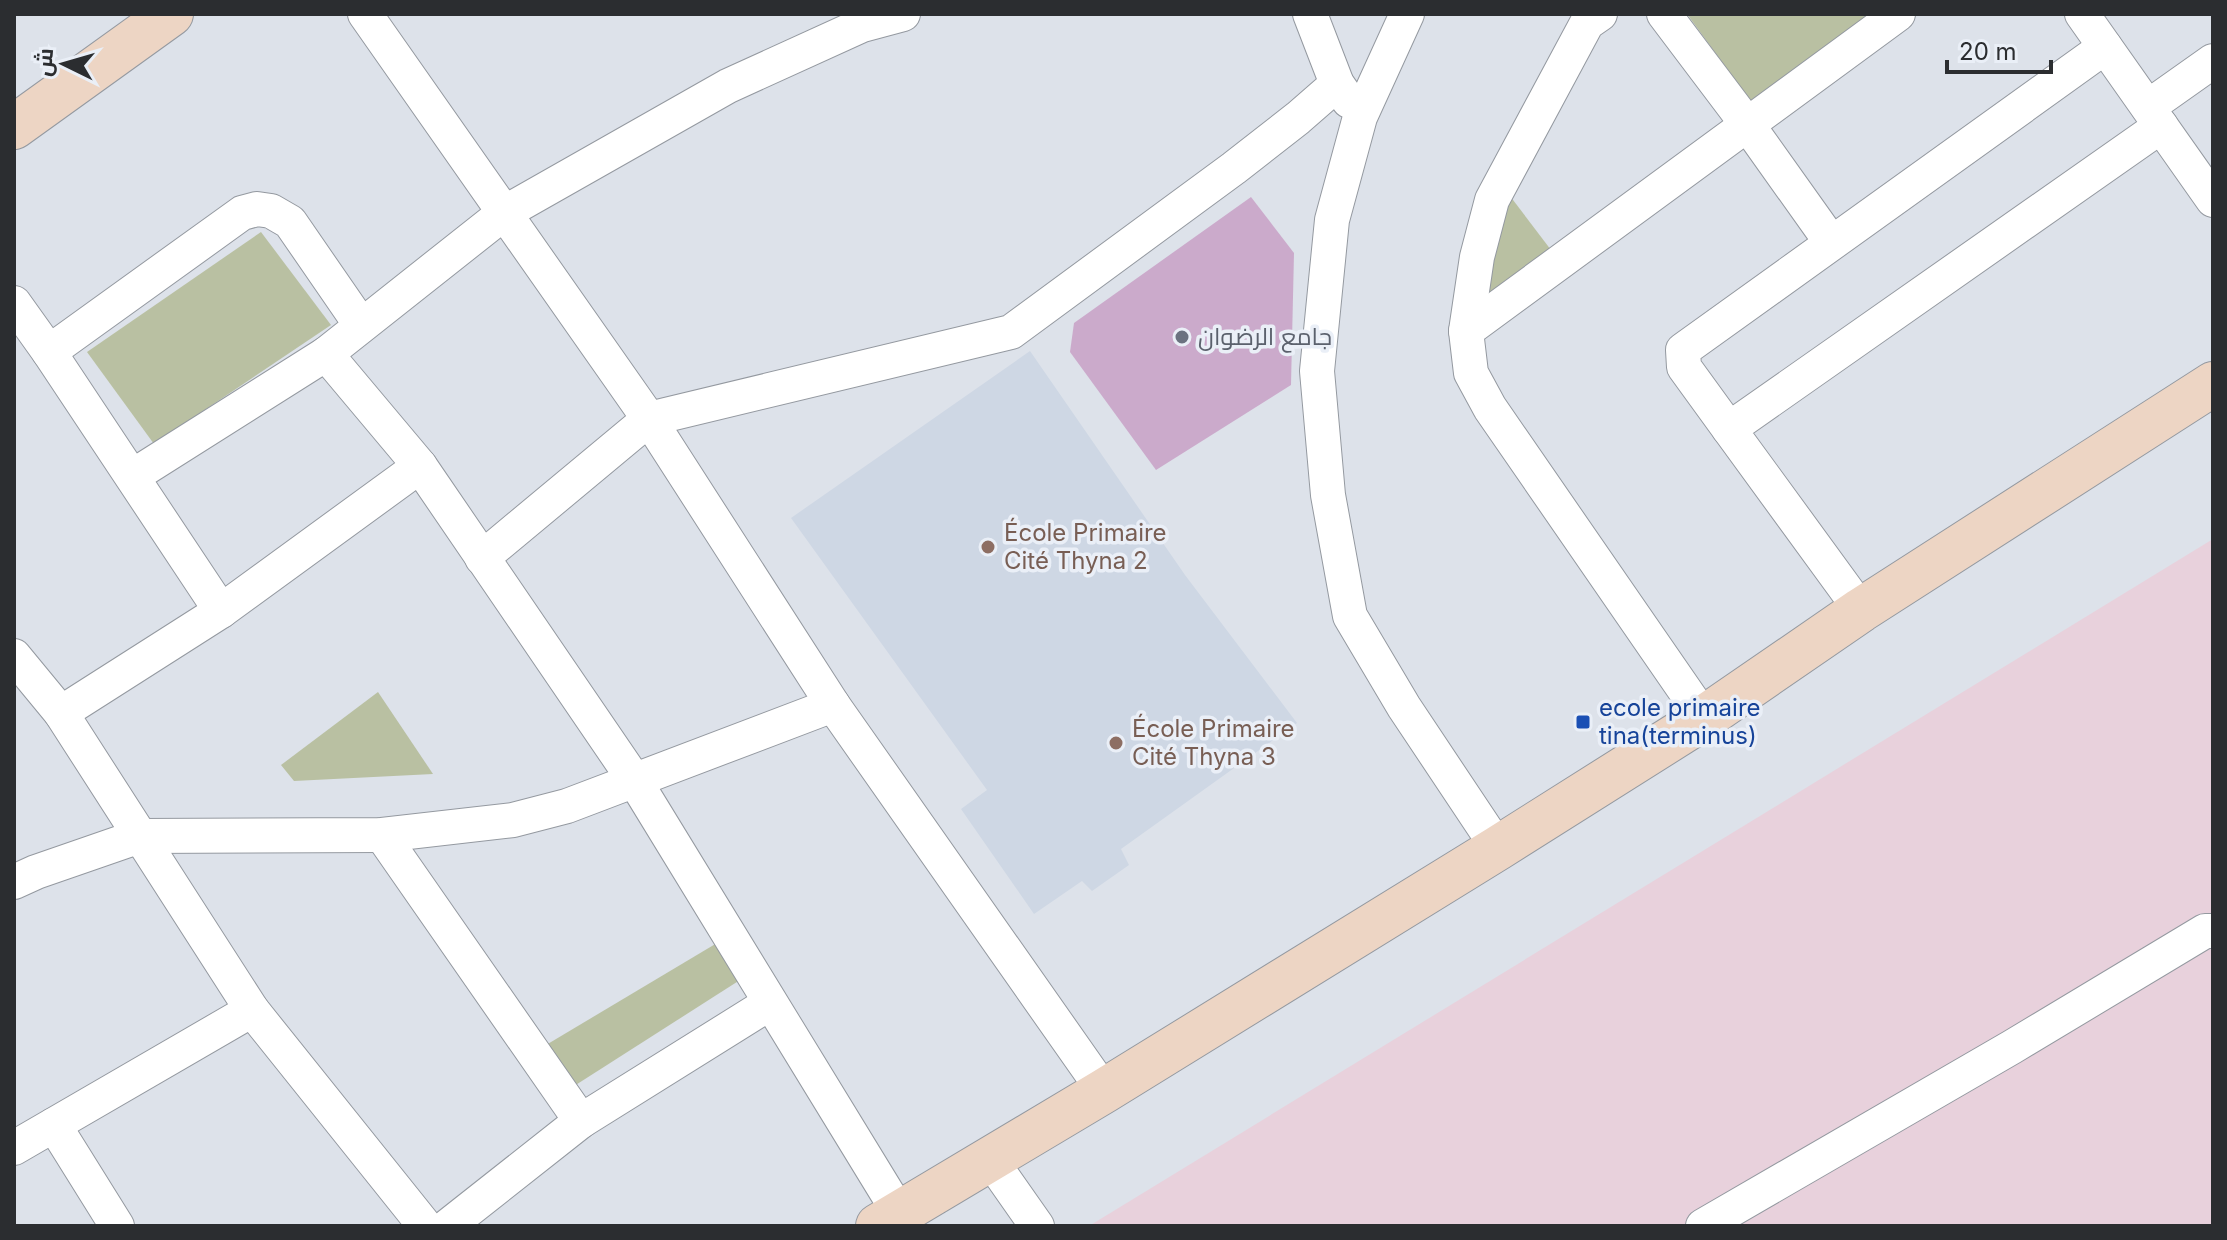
<svg xmlns="http://www.w3.org/2000/svg" width="2227" height="1240" font-family="Inter,Cairo,sans-serif">
<style>
.built{fill:#ced7e4}
.industrial{fill:#e8d1dc}
.green{fill:#b9c0a2}
.building{fill:#cbaacb}
.lines{fill:none;stroke-linecap:round;stroke-linejoin:round}
.street-casing{stroke:#9499a0;stroke-width:36}
.secondary-casing{stroke:#9499a0;stroke-width:46}
.street{stroke:#fff;stroke-width:34}
.secondary{stroke:#edd5c4;stroke-width:44}
.worship-dot{fill:#6b7280;stroke:#eaeff7;stroke-width:3}
.education-dot{fill:#8d6e63;stroke:#eaeff7;stroke-width:3}
.transit-dot{fill:#1a4fb4;stroke:#eaeff7;stroke-width:3}
.labels{text-anchor:middle;stroke-width:7;stroke-linejoin:round;paint-order:stroke}
.worship-label{font-size:24px;fill:#5b616d;stroke:#eaeff7;text-anchor:start}
.education-label{font-size:24px;fill:#785e54;stroke:#eaeff7;text-anchor:start}
.transit-label{font-size:24px;fill:#164399;stroke:#eaeff7;text-anchor:start}
</style>
<rect width="100%" height="100%" fill="#dde2ea"/>
<!-- built -->
<polygon class="built" points="1030,351 1185,575 1297,723 1121,849 1129,865 1092,891 1082,881 1034,914 961,809 987,790 791,518"/>
<!-- industrial -->
<polygon class="industrial" points="2213,539 2213,1226 1089,1226"/>
<!-- green -->
<g class="green">
<polygon points="1687,14 1877,14 1751,102"/>
<polygon points="1510,196 1551,250 1489,296 1486,290"/>
<polygon points="261,232 331,325 154,444 87,352"/>
<polygon points="378,692 433,774 294,781 281,765"/>
<polygon points="717,943 740,980 571,1088 541,1048"/>
</g>
<!-- building -->
<polygon class="building" points="1251,197 1294,253 1291,385 1156,470 1070,352 1074,323"/>
<g class="lines">
<defs>
<g id="street">
<polyline points="365,14 649,419 833,705 1104,1091"/>
<polyline points="1310,14 1337,84 1349,101"/>
<polyline points="1407,14 1360,117 1332,220 1317,371 1328,495 1350,616 1404,707 1498,848"/>
<polyline points="1600,14 1587,23 1492,200 1477,257 1466,331 1471,373 1490,408 1704,718"/>
<polyline points="1664,14 1747,124 1831,242"/>
<polyline points="2082,14 2213,200"/>
<polyline points="2148,107 2213,61"/>
<polyline points="14,303 49,352 221,611"/>
<polyline points="1466,331 1898,14"/>
<polyline points="49,352 242,213 257,209 271,211 290,222 361,325"/>
<polyline points="326,354 420,466 635,781 900,1214"/>
<polyline points="1729,429 1684,367 1683,350 2105,47"/>
<polyline points="133,476 326,354 504,213 728,86 862,25 903,14"/>
<polyline points="482,558 649,419 1011,332 1234,168 1298,118 1337,84"/>
<polyline points="1861,610 1729,429 2161,126"/>
<polyline points="14,656 61,713 252,1010 425,1226"/>
<polyline points="61,713 221,611 420,466"/>
<polyline points="382,835 581,1121"/>
<polyline points="14,882 36,872 140,836 382,835 513,820 567,806 833,705"/>
<polyline points="54,1125 117,1226"/>
<polyline points="14,1148 252,1010"/>
<polyline points="990,1159 1037,1226"/>
<polyline points="448,1226 581,1121 770,1003"/>
<polyline points="1703,1226 2012,1047 2205,931 2213,931"/>
</g>
<g id="secondary">
<polyline points="14,127 171,14"/>
<polyline points="878,1226 1104,1091 1498,848 1704,718 1861,610 2213,384"/>
</g>
</defs>
<!-- street casing -->
<use href="#street" class="street-casing"/>
<!-- secondary casing -->
<use href="#secondary" class="secondary-casing"/>
<!-- street -->
<use href="#street" class="street"/>
<!-- secondary -->
<use href="#secondary" class="secondary"/>
</g>
<!-- markers -->
<circle class="worship-dot" cx="1182" cy="337" r="8"/>
<g class="education-dot">
<circle cx="988" cy="547" r="8"/>
<circle cx="1116" cy="743" r="8"/>
</g>
<rect class="transit-dot" x="1575" y="714" width="16" height="16" rx="4"/>
<g class="labels">
<!-- worship labels -->
<g class="worship-label">
<text x="1198" y="345">جامع الرضوان</text>
</g>
<!-- education labels -->
<g class="education-label">
<text x="1004" y="541">École Primaire<tspan x="1004" dy="28">Cité Thyna 2</tspan></text>
<text x="1132" y="737">École Primaire<tspan x="1132" dy="28">Cité Thyna 3</tspan></text>
</g>
<!-- transit labels -->
<g class="transit-label">
<text x="1599" y="716">ecole primaire<tspan x="1599" dy="28">tina(terminus)</tspan></text>
</g>
</g>
<!-- border -->
<rect width="2227" height="1240" fill="none" stroke="#2b2d30" stroke-width="32"/>
<!-- north arrow -->
<g transform="translate(64 64) rotate(275)" stroke="#eaeff7" stroke-width="6" paint-order="stroke">
<path d="M0-6L14 30L0 20L-14 30Z" fill="#2b2d30"/>
<text y="-12" font-size="22" font-weight="bold" text-anchor="middle" fill="#2b2d30">ش</text>
</g>
<!-- scale -->
<path d="M1947 60v12h104v-12" fill="none" stroke="#2b2d30" stroke-width="4"/>
<text x="1959" y="60" font-size="24" fill="#2b2d30" stroke="#eaeff7" stroke-width="6" paint-order="stroke">20 m</text>
</svg>
